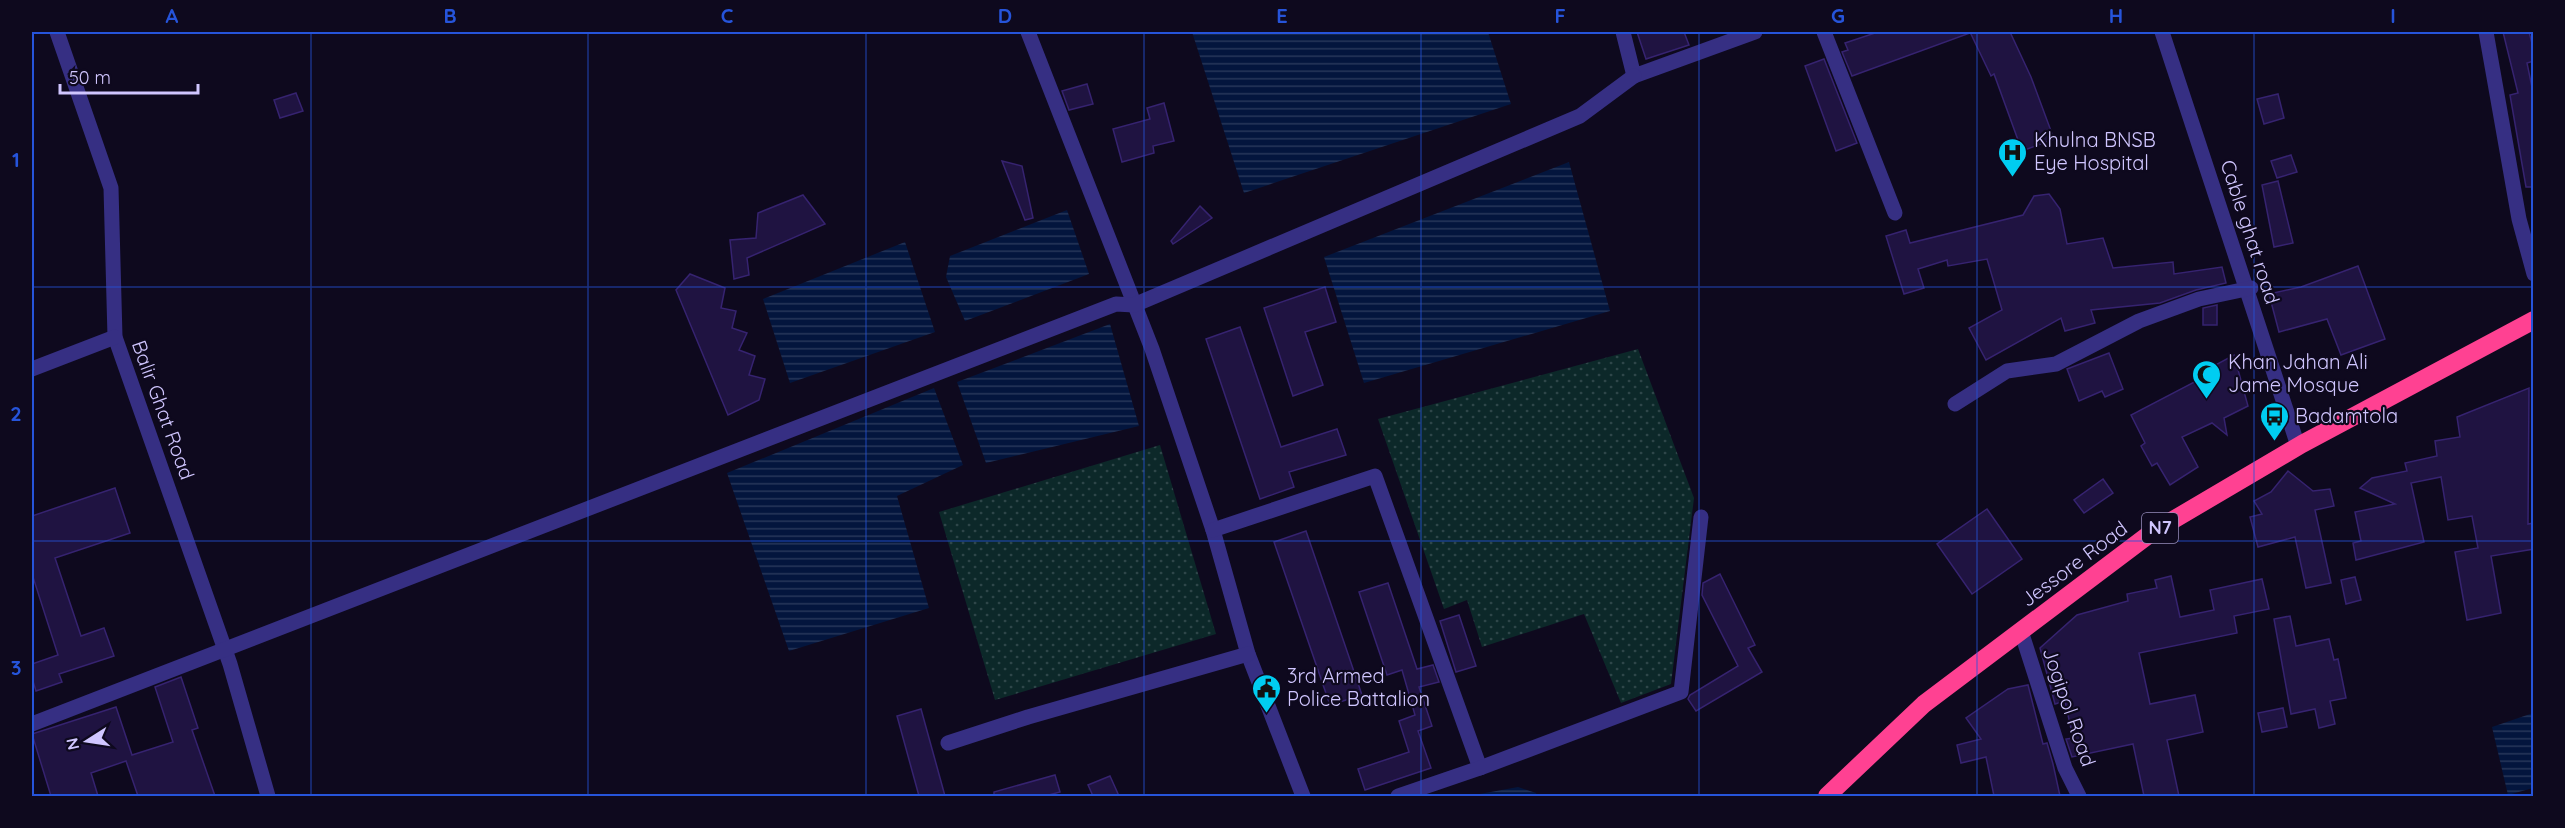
<svg xmlns="http://www.w3.org/2000/svg" width="2565" height="828" font-family="Quicksand,sans-serif">
<style>
.park{fill:url(#park-dots)}
.water{fill:url(#water-rules)}
.building{fill:#1f1341;stroke:#362370;stroke-width:1.5}
.lines{fill:none;stroke-linecap:round;stroke-linejoin:round}
.minor{stroke:#362f83;stroke-width:15}
.highway{stroke:#ff4192;stroke-width:18}
.grid{fill:none;stroke:#2654da;stroke-width:1.5;stroke-opacity:0.55}
.labels{text-anchor:middle;stroke-width:4.5;stroke-linejoin:round;paint-order:stroke}
.shield{fill:#0e091e;stroke:#968dbc;stroke-width:1.5}
.shield-label{font-size:18px;font-weight:bold;fill:#d0c6ff}
.poi-label{font-size:20px;fill:#d0c6ff;stroke:#0e091e;text-anchor:start}
.street-label{font-size:20px;fill:#d0c6ff;stroke:#0e091e}
.neatline{fill:none;stroke:#2654da;stroke-width:2}
.grid-label{font-size:20px;text-anchor:middle;font-weight:bold;fill:#2654da}
</style>
<defs>
<pattern id="park-dots" width="8" height="8" patternUnits="userSpaceOnUse" patternTransform="scale(1.5)"><rect width="8" height="8" fill="#0c2829"/><path d="M2 2h.1M6 6h.1" fill="none" stroke="#2e4649" stroke-width="1.8" stroke-linecap="round"/></pattern>
<pattern id="water-rules" width="6" height="5" patternUnits="userSpaceOnUse" patternTransform="scale(1.5)"><rect width="6" height="5" fill="#03153d"/><path d="M0 2.5h6" fill="none" stroke="#27365a"/></pattern>
</defs>
<rect width="100%" height="100%" fill="#0e091e"/>
<!-- park -->
<g class="park">
<polygon points="1638,349 1694,498 1671,684 1621,703 1584,614 1482,647 1467,600 1444,609 1378,419"/>
<polygon points="1160,445 1216,634 995,700 939,512"/>
</g>
<!-- water -->
<g class="water">
<polygon points="1192,32 1488,32 1511,104 1244,193"/>
<polygon points="1569,162 1610,311 1364,383 1324,257"/>
<polygon points="1067,210 1089,274 965,321 946,277 950,256"/>
<polygon points="905,242 935,332 790,383 763,299"/>
<polygon points="1110,324 1139,426 986,463 957,382"/>
<polygon points="934,388 963,465 897,496 929,608 789,651 727,473"/>
<polygon points="2533,713 2533,788 2508,795 2492,727"/>
<polygon points="1518,787 1536,793 1537,796 1469,796"/>
</g>
<!-- building -->
<g class="building">
<polygon points="1637,32 1684,32 1689,45 1646,59"/>
<polygon points="1878,32 1969,32 1970,33 1852,76 1842,52 1848,50 1845,43"/>
<polygon points="1970,32 2010,32 2031,77 2054,139 2022,151 1994,74 1991,76"/>
<polygon points="2503,32 2529,32 2534,51 2534,61 2527,63 2534,97 2534,187 2526,187 2510,95 2518,93"/>
<polygon points="1824,59 1857,143 1836,151 1805,66"/>
<polygon points="1087,84 1093,104 1069,110 1062,91"/>
<polygon points="296,93 303,111 280,118 274,100"/>
<polygon points="2278,94 2284,118 2264,124 2257,99"/>
<polygon points="1164,103 1174,141 1153,146 1154,153 1122,162 1113,129 1150,119 1147,108"/>
<polygon points="2291,155 2297,172 2277,178 2271,161"/>
<polygon points="1002,161 1022,166 1033,218 1025,220"/>
<polygon points="2278,181 2293,243 2274,247 2262,185"/>
<polygon points="2049,194 2060,209 2067,244 2103,238 2113,268 2173,262 2174,274 2222,267 2226,283 2196,290 2160,303 2091,310 2095,323 2065,331 2061,318 1986,360 1969,328 2002,310 1987,259 1948,266 1947,260 1918,269 1924,288 1904,294 1886,236 1906,230 1910,243 2023,215 2034,196"/>
<polygon points="803,195 825,224 747,258 749,275 734,279 730,240 756,238 758,213"/>
<polygon points="1200,206 1212,218 1173,244 1171,241"/>
<polygon points="2358,266 2385,339 2341,355 2327,319 2279,332 2269,294 2301,287"/>
<polygon points="690,274 725,288 721,308 736,311 732,328 747,333 739,350 755,356 749,375 765,379 759,400 728,415 676,290"/>
<polygon points="1325,287 1336,322 1305,332 1323,385 1293,396 1264,308"/>
<polygon points="2217,305 2217,325 2203,325 2203,308"/>
<polygon points="1240,327 1281,447 1337,429 1346,455 1289,472 1294,487 1260,499 1206,339"/>
<polygon points="2109,353 2123,389 2105,397 2102,391 2079,401 2067,369"/>
<polygon points="2234,355 2248,406 2224,418 2227,435 2212,423 2182,437 2198,467 2170,485 2157,463 2152,466 2141,446 2145,443 2131,415 2208,375 2206,370"/>
<polygon points="2529,388 2528,524 2534,523 2534,549 2491,556 2501,613 2467,620 2455,552 2478,548 2472,516 2448,520 2441,477 2411,483 2424,542 2356,560 2353,543 2361,541 2355,512 2395,504 2360,488 2372,478 2407,471 2405,463 2437,456 2435,441 2460,437 2457,417"/>
<polygon points="2288,471 2313,491 2330,489 2334,506 2315,510 2331,583 2306,588 2295,537 2258,547 2250,517 2262,514 2254,501 2271,492"/>
<polygon points="2103,479 2113,493 2084,513 2074,500"/>
<polygon points="115,488 130,533 55,558 81,636 104,628 114,656 59,674 62,682 36,691 32,678 32,664 58,655 32,574 32,516"/>
<polygon points="1987,509 2022,559 1972,594 1937,544"/>
<polygon points="1306,531 1362,695 1330,705 1274,542"/>
<polygon points="1720,574 1755,645 1748,648 1762,672 1696,711 1688,699 1690,695 1738,666 1702,595 1703,583"/>
<polygon points="2171,576 2180,617 2214,610 2210,590 2262,579 2269,609 2234,616 2237,633 2139,653 2150,704 2195,695 2203,732 2167,740 2179,796 2144,796 2133,744 2072,757 2066,739 2073,738 2065,701 2055,704 2040,648 2077,615 2128,601 2127,594 2157,588 2155,580"/>
<polygon points="2355,577 2361,600 2346,604 2341,580"/>
<polygon points="1388,583 1417,669 1433,665 1439,682 1419,687 1432,726 1418,731 1431,768 1365,790 1358,769 1409,752 1399,721 1415,715 1402,670 1387,675 1359,592"/>
<polygon points="1459,615 1476,666 1456,672 1440,621"/>
<polygon points="2290,616 2296,646 2329,639 2334,660 2338,659 2346,698 2330,701 2335,724 2319,728 2315,709 2291,714 2274,619"/>
<polygon points="181,677 198,728 192,730 215,796 138,796 126,761 91,773 98,796 51,796 32,734 116,707 132,755 173,742 155,687"/>
<polygon points="2028,685 2043,744 2047,743 2053,764 2060,796 1994,796 1986,757 1961,763 1957,745 1981,739 1966,718 2008,689"/>
<polygon points="2283,708 2287,727 2262,732 2258,713"/>
<polygon points="921,709 945,796 919,796 897,716"/>
<polygon points="1055,775 1060,792 1045,796 994,796 994,792"/>
<polygon points="1110,776 1119,796 1093,796 1088,785"/>
</g>
<g class="lines">
<!-- minor -->
<g class="minor">
<polyline points="57,32 111,188 115,337 230,664 268,796"/>
<polyline points="1028,32 1152,349 1213,530 1248,654 1303,796"/>
<polyline points="1623,32 1634,76 1755,32"/>
<polyline points="1824,32 1895,213"/>
<polyline points="2162,32 2298,446"/>
<polyline points="2486,32 2519,219 2534,274"/>
<polyline points="32,369 115,337"/>
<polyline points="1955,404 2007,371 2056,364 2139,321 2199,299 2251,288"/>
<polyline points="1213,530 1375,476 1480,768"/>
<polyline points="2021,631 2065,768 2079,796"/>
<polyline points="32,724 1116,304 1134,305 1580,116 1634,76"/>
<polyline points="948,743 1028,717 1248,654"/>
<polyline points="1398,796 1480,768 1681,692 1701,517"/>
</g>
<!-- highway -->
<polyline class="highway" points="1827,796 1924,704 2151,533 2302,444 2534,320"/>
</g>
<!-- grid -->
<path class="grid" d="M311 32V796M588 32V796M866 32V796M1144 32V796M1421 32V796M1699 32V796M1977 32V796M2254 32V796M32 287H2534M32 541H2534"/>
<!-- icons -->
<defs>
<symbol id="hospital-pin" viewBox="-11 -11 22 30"><path d="M0 17L-7.5 6A9.5 9.5 0 1 1 7.5 6Z" fill="#00cdf1" stroke="#0e091e"/><path d="M-5-5h3v3.5h4V-5h3V5h-3V1.5h-4V5h-3Z" fill="#111"/></symbol>
<symbol id="mosque-pin" viewBox="-11 -11 22 30"><path d="M0 17L-7.5 6A9.5 9.5 0 1 1 7.5 6Z" fill="#00cdf1" stroke="#0e091e"/><path d="M3.5-4.9A6 6 0 1 0 3.5 4.9A5 5 0 1 1 3.5-4.9Z" fill="#111"/></symbol>
<symbol id="bus-pin" viewBox="-11 -11 22 30"><path d="M0 17L-7.5 6A9.5 9.5 0 1 1 7.5 6Z" fill="#00cdf1" stroke="#0e091e"/><path d="M-5-6H5V4H4V6H2V4H-2V6H-4V4H-5ZM-3.5-4V0h7V-4ZM-3.5 1.2v1.5H-2V1.2ZM2 1.2v1.5H3.5V1.2Z" fill="#111"/></symbol>
<symbol id="civic-pin" viewBox="-11 -11 22 30"><path d="M0 17L-7.5 6A9.5 9.5 0 1 1 7.5 6Z" fill="#00cdf1" stroke="#0e091e"/><path d="M-.6-6.5H3V-4.5H.6V-3L4-1V1h2V6H-6V1h2V-1L-.6-3ZM-1.2 2.5V6h2.4V2.5Z" fill="#111"/></symbol>
</defs>
<g fill-rule="evenodd">
<use href="#hospital-pin" x="1996" y="136" width="33" height="45"/>
<use href="#mosque-pin" x="2190" y="358" width="33" height="45"/>
<use href="#bus-pin" x="2258" y="400" width="33" height="45"/>
<use href="#civic-pin" x="1250" y="672" width="33" height="45"/>
</g>
<g class="labels">
<!-- shield labels -->
<rect class="shield" x="2142" y="513" width="36" height="30" rx="4.5"/>
<g class="shield-label">
<text x="2160" y="534">N7</text>
</g>
<!-- poi labels -->
<g class="poi-label">
<text x="2034" y="147">Khulna BNSB<tspan x="2034" dy="23">Eye Hospital</tspan></text>
<text x="2228" y="369">Khan Jahan Ali<tspan x="2228" dy="23">Jame Mosque</tspan></text>
<text x="2295" y="423">Badamtola</text>
<text x="1287" y="683">3rd Armed<tspan x="1287" dy="23">Police Battalion</tspan></text>
</g>
<!-- street labels -->
<g class="street-label">
<text transform="translate(2250 232) rotate(72)" y="7">Cable ghat road</text>
<text transform="translate(163 410) rotate(70)" y="7">Balir Ghat Road</text>
<text transform="translate(2074 564) rotate(-37)" y="7">Jessore Road</text>
<text transform="translate(2069 707) rotate(71)" y="7">Jogipol Road</text>
</g>
</g>
<!-- border -->
<rect width="2565" height="828" fill="none" stroke="#0e091e" stroke-width="66"/>
<!-- north arrow -->
<g transform="translate(87 741) rotate(258)" stroke="#0e091e" stroke-width="4.5" paint-order="stroke">
<path d="M0-4.5L10 22L0 15L-10 22Z" fill="#d0c6ff"/>
<text y="-9" font-size="16" font-weight="bold" text-anchor="middle" fill="#d0c6ff">N</text>
</g>
<!-- scale -->
<path d="M60 84v9h138v-9" fill="none" stroke="#d0c6ff" stroke-width="3"/>
<text x="69" y="84" font-size="18" fill="#d0c6ff" stroke="#0e091e" stroke-width="4.5" paint-order="stroke">50 m</text>
<rect x="33" y="33" width="2499" height="762" class="neatline"/>
<g class="grid-label">
<text x="172" y="23">A</text>
<text x="450" y="23">B</text>
<text x="727" y="23">C</text>
<text x="1005" y="23">D</text>
<text x="1282" y="23">E</text>
<text x="1560" y="23">F</text>
<text x="1838" y="23">G</text>
<text x="2116" y="23">H</text>
<text x="2393" y="23">I</text>
<text x="16" y="167">1</text>
<text x="16" y="421">2</text>
<text x="16" y="675">3</text>
</g>
</svg>
